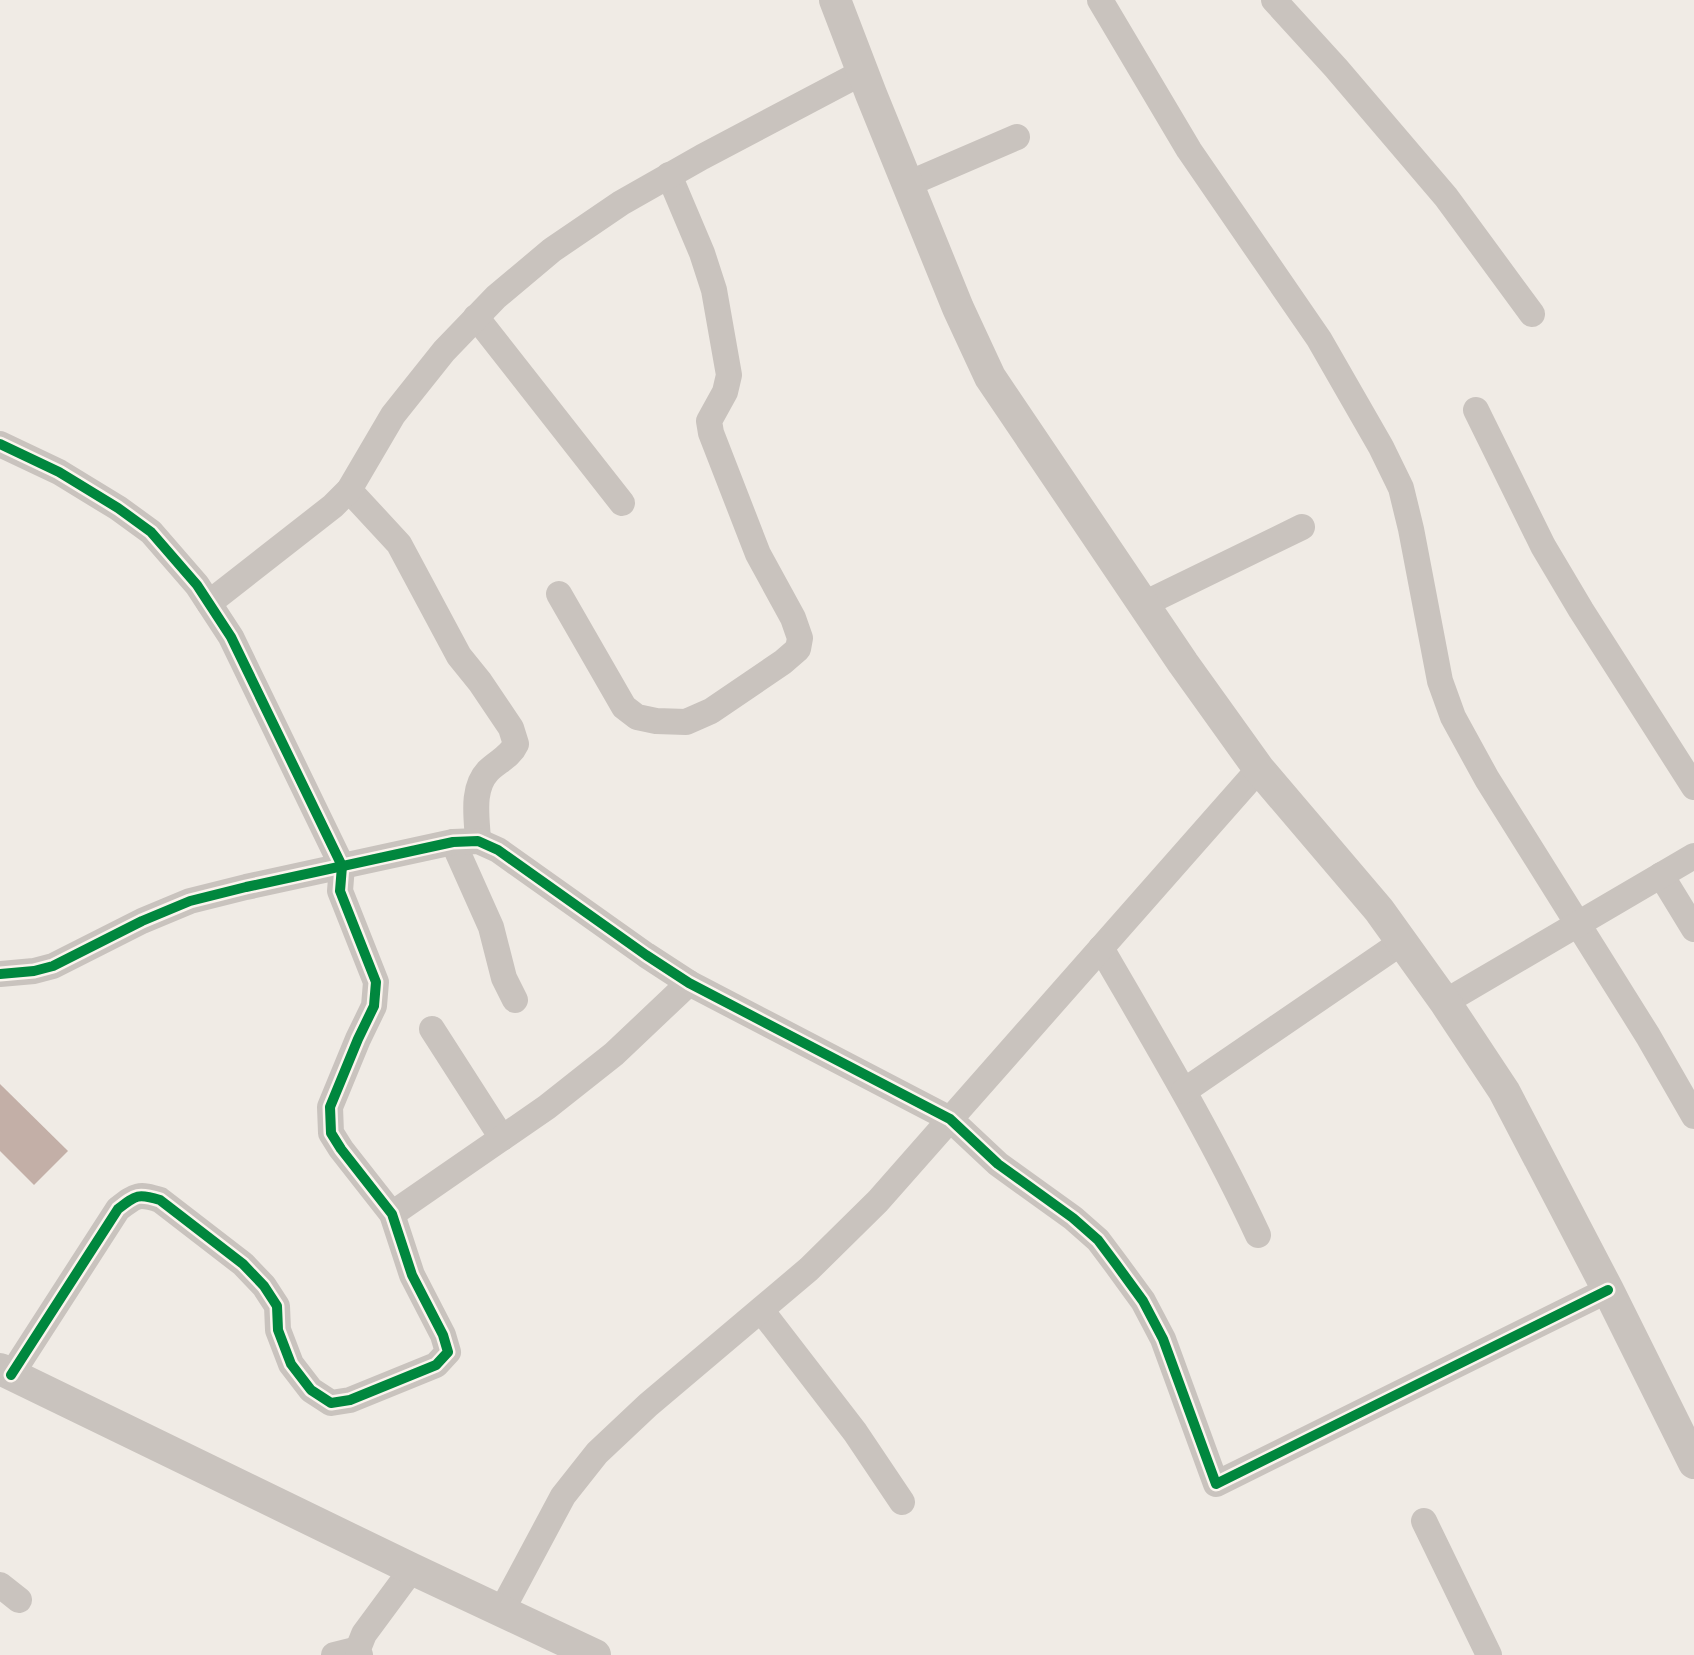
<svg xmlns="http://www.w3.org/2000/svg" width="1694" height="1655" font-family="'PT Sans',sans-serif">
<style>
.building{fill:#c3afa7}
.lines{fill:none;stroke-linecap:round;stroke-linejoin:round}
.minor{stroke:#c9c3be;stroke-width:26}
.tertiary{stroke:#c9c3be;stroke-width:32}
.cycleway-casing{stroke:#fbf5ee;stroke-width:15}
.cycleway{stroke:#00873e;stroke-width:10}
</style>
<rect width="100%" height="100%" fill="#f0ebe5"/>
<!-- building -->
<polygon class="building" points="0,1084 68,1151 34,1185 0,1151"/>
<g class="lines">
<!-- minor -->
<g class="minor">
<polyline points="1100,0 1189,150 1319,339 1381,447 1401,488 1411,529 1440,681 1453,717 1487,779 1648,1036 1694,1116"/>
<polyline points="1274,0 1336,68 1446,197 1532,314"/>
<polyline points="908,184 1017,137"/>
<polyline points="476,317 622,503"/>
<polyline points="1476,410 1543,546 1581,610 1694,787"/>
<path d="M0 444 59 472 118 508 151 532 197 585 231 637 342 866 340 891 376 982 374 1006 358 1039 330 1107 331 1133 341 1149 392 1214 412 1275 443 1335 448 1352 436 1365 350 1400 331 1403 311 1390 291 1364 278 1330 277 1306 264 1286 243 1264 160 1200C138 1193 136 1195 118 1209L11 1375"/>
<path d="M349 490 399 544 459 656 480 682 511 728 516 744C510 757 498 761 488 771 471 789 477 818 478 841"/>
<polyline points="559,594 624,707 637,717 656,721 686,722 711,711 783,662 798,649 800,638 793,618 758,554 711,433 709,421 725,392 729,375 714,290 702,253 669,175"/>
<polyline points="209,603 333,506 349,490 393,415 444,351 496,297 552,250 621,203 702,157 863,72"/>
<polyline points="1144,604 1302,527"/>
<polyline points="453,842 491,927 504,978 515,1000"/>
<polyline points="1661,875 1694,929"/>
<path d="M1101 948C1156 1043 1212 1136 1258 1235"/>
<polyline points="0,974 34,971 53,966 142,921 190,901 246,887 453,842 478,841 498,850 646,955 689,983 950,1119 998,1164 1073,1218 1098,1240 1116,1264 1143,1301 1163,1339 1216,1484 1608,1290"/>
<polyline points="1445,1002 1694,856"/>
<polyline points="432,1029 502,1138"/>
<polyline points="1184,1091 1402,942"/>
<polyline points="392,1214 547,1107 614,1054 689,983"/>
<polyline points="761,1310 855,1432 902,1502"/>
<polyline points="1424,1521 1489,1655"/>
<polyline points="0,1585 19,1600"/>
<polyline points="502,1610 563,1496 597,1453 648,1405 809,1269 878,1201 1259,769"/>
<polyline points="334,1655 358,1649"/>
<polyline points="360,1655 358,1649 364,1634 412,1569"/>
</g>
<!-- tertiary -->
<g class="tertiary">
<polyline points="835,0 871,94 958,308 990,377 1183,663 1259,769 1379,910 1445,1002 1504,1091 1608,1290 1694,1463"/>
<polyline points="0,1369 412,1569 595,1655"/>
</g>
<defs>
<g id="cycleway">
<path d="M0 444 59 472 118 508 151 532 197 585 231 637 342 866 340 891 376 982 374 1006 358 1039 330 1107 331 1133 341 1149 392 1214 412 1275 443 1335 448 1352 436 1365 350 1400 331 1403 311 1390 291 1364 278 1330 277 1306 264 1286 243 1264 160 1200C138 1193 136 1195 118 1209L11 1375"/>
<polyline points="0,974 34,971 53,966 142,921 190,901 246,887 453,842 478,841 498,850 646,955 689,983 950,1119 998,1164 1073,1218 1098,1240 1116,1264 1143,1301 1163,1339 1216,1484 1608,1290"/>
</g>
</defs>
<!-- cycleway casing -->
<use href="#cycleway" class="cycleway-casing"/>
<!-- cycleway -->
<use href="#cycleway" class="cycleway"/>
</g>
</svg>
